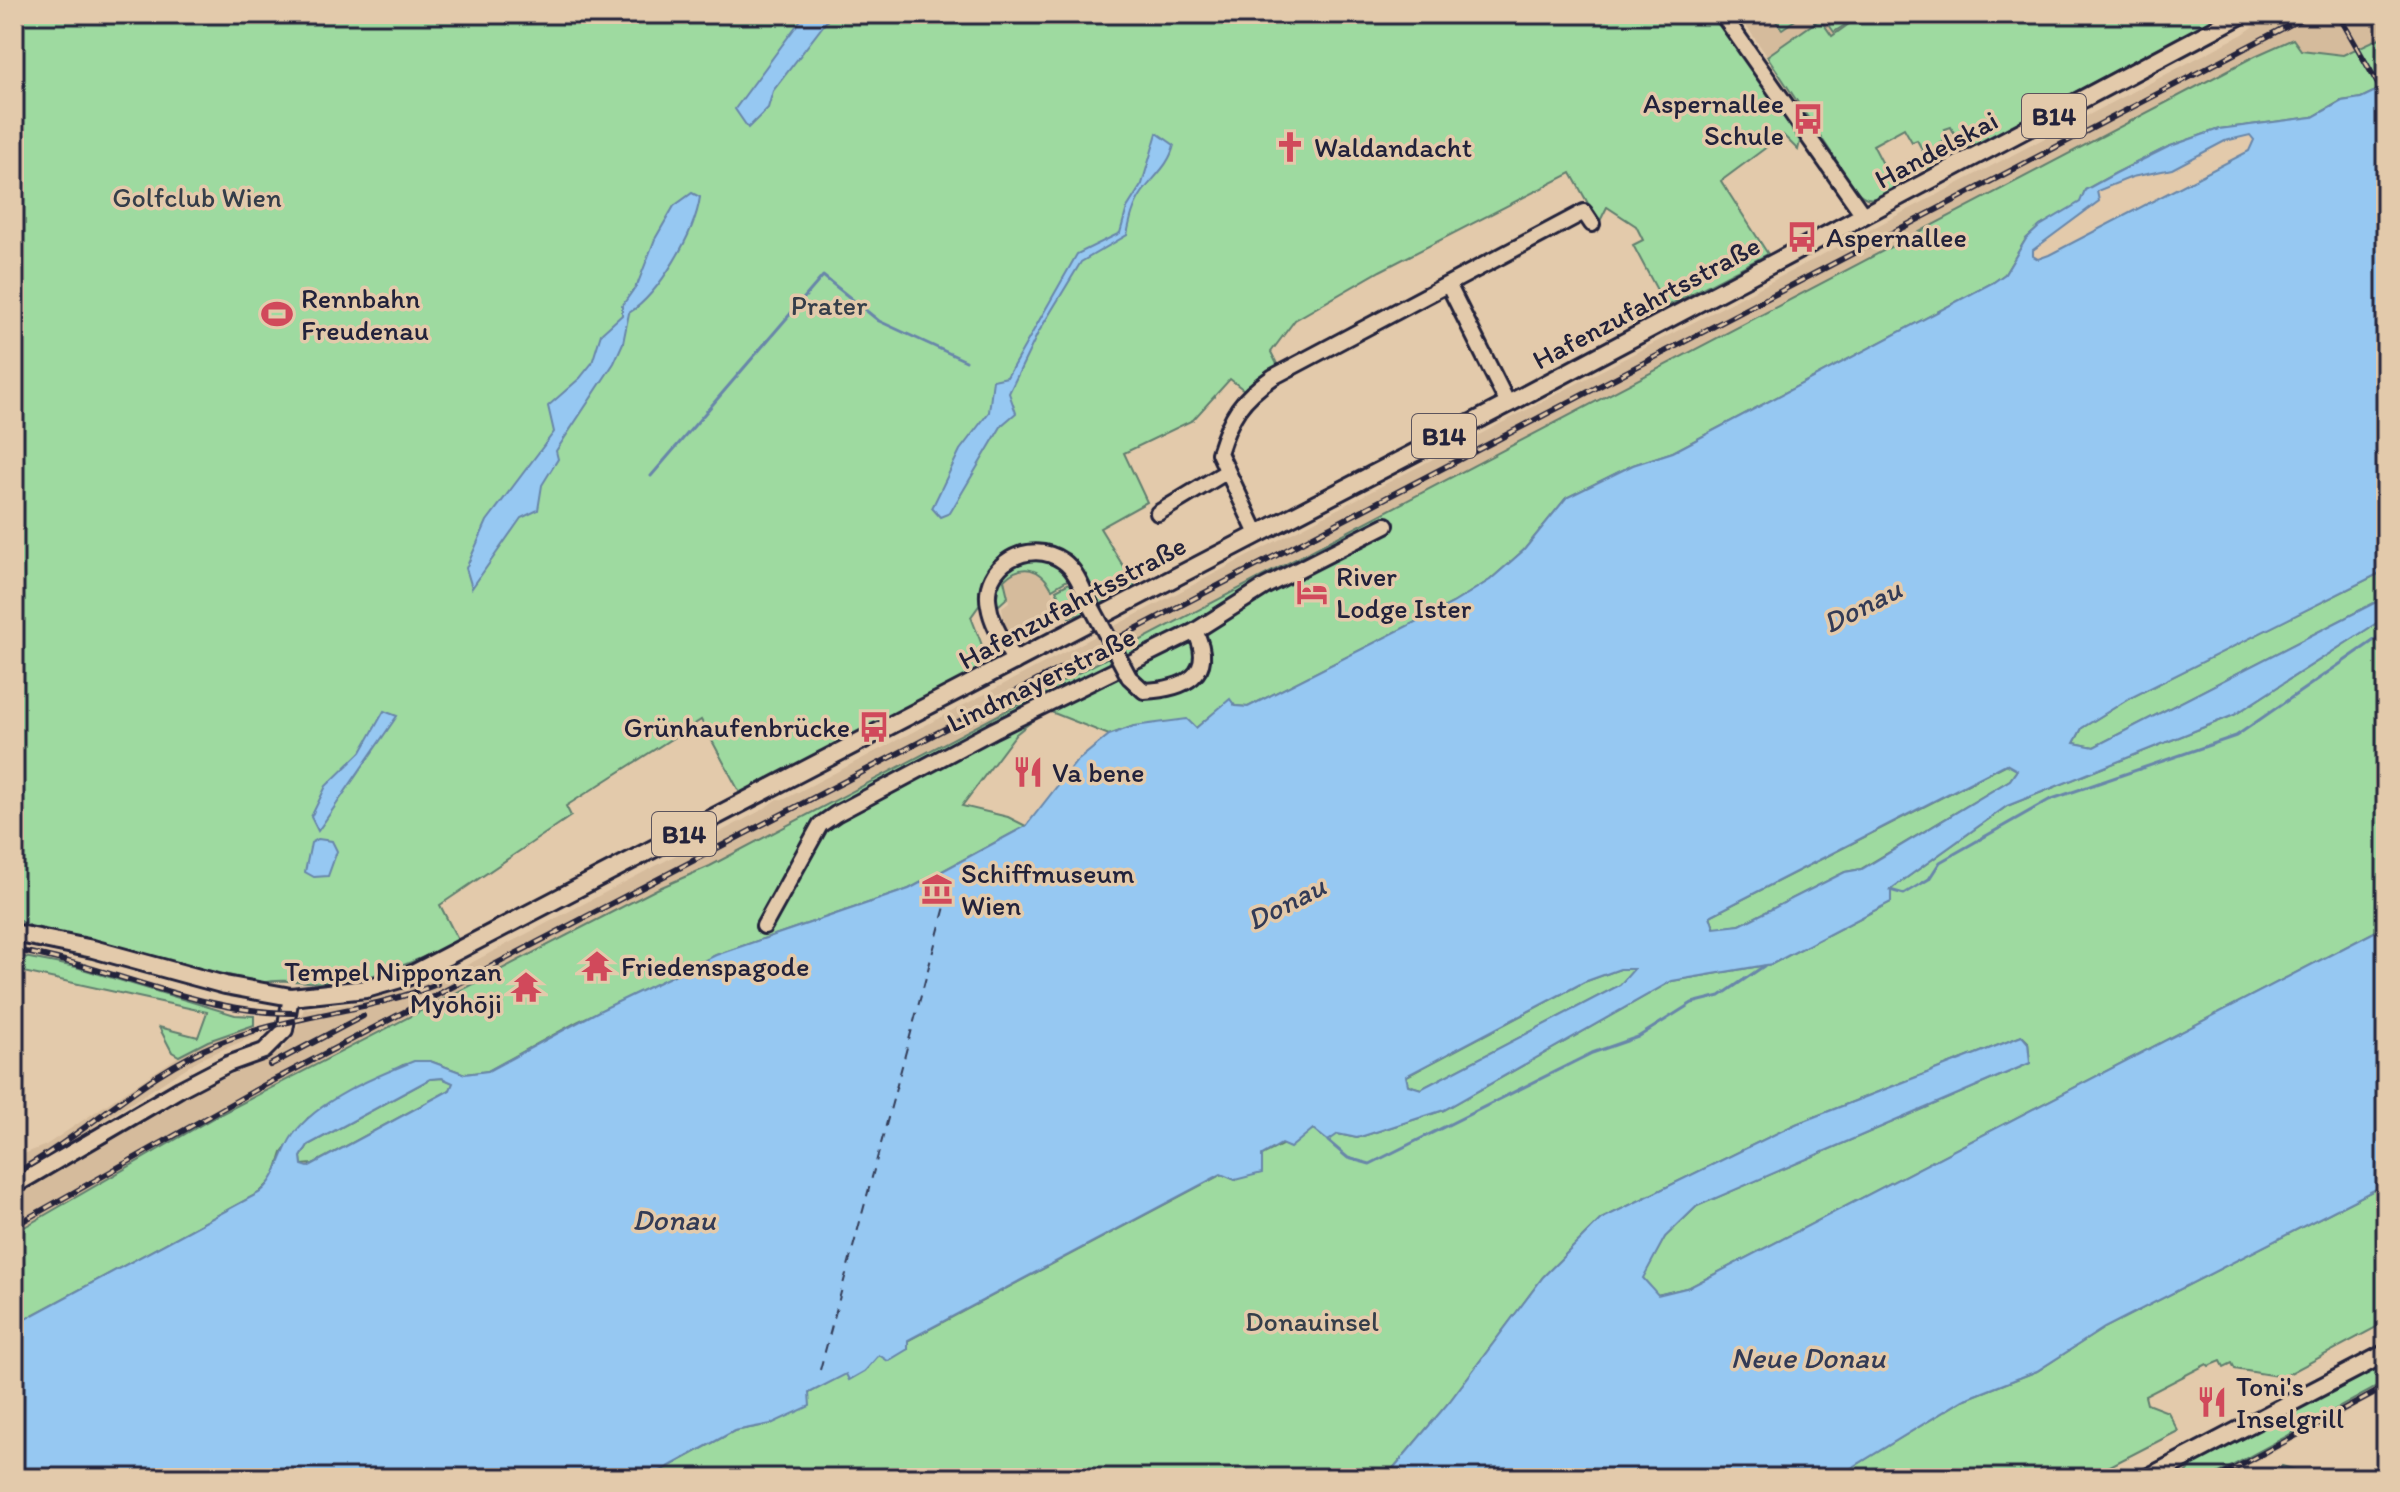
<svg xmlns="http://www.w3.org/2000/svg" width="2400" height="1492" font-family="Itim,sans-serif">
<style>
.built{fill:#d5bb9c}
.green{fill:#9edaa0;stroke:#607e6e;stroke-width:2}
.water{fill:#96c8f2;stroke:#6886a9;stroke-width:2;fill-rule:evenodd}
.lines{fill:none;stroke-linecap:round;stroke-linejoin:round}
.stream{stroke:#6886a9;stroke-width:3}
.ferry{stroke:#333b56;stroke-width:2;stroke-dasharray:10 8;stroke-linecap:butt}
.minor-casing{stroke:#22223b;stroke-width:20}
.major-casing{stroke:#22223b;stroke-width:22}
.minor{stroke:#e3caab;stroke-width:14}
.major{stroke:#e3caab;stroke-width:16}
.rail-casing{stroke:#22223b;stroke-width:6}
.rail{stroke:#e3caab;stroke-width:3;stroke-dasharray:9;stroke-linecap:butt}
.minor-bridge-casing{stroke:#22223b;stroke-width:20;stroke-linecap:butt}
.minor-bridge{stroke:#e3caab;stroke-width:14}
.labels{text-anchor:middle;stroke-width:7;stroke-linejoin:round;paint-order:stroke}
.shield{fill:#e3caab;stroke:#5c545d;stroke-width:2}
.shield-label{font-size:26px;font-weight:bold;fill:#22223b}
.poi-label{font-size:28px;fill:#22223b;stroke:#e3caab;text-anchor:start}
.street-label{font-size:28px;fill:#22223b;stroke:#e3caab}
.park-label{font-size:28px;fill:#353e4a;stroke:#e3caab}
.water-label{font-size:30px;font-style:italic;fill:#333b56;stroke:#e3caab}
</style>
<rect width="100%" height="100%" fill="#e3caab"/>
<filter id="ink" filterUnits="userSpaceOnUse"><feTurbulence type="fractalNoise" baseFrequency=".0125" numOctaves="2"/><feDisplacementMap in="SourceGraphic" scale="16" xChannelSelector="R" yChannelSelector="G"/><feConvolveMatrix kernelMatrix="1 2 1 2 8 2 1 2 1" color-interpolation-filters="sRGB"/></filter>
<g filter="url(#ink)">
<!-- built -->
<g class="built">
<polygon points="1738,14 1883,14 1816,50 1804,31 1767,56"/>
<polygon points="2272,14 2386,14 2386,35 2343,55 2301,50 2293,39 2255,56 710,866 657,889 394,1023 213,1118 14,1233 14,1192 196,1089 268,1059 283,1049 294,1035 304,1009 358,1003 448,975 762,810 777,799 785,799 2243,34"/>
<polygon points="1028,568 1041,573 1050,584 1064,618 1018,643 1004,625 1002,607 1009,602 1004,580 1011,573"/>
<polygon points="254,1025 257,1035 200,1059 14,1178 14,1158 46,1145 179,1056 208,1041"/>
<polygon points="2386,1382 2386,1391 2226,1478 2210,1478"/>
</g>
<!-- green -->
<g class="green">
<path d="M14 14H1714L1801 137 1798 150 1783 135 1721 181 1768 254 1666 307 1633 245 1643 240 1636 226 1607 207 1599 223 1571 173 1380 271 1295 320 1271 352 1278 366 1244 390 1230 379 1193 420 1124 453 1147 502 1100 528 1136 587 1099 605 1081 575 1020 548 971 617 982 645 995 649 999 659 741 795 701 720 566 806 571 816 440 905 459 942C420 958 383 977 341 982 315 985 285 977 262 983L35 929 14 918Z"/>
<polygon points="1770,14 1804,14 1782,29"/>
<polygon points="1829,14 1859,14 1860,15 1834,32 1824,18"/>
<path d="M1863 14H2223L1963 151 1951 127 1945 129 1953 139 1944 140 1934 149 1942 164 1927 172 1923 164 1928 161 1917 140 1912 142 1904 128 1873 145 1896 189C1880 196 1869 206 1856 190L1767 56 1820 19 1832 36Z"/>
<polygon points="2386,35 2386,86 2361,98 2341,101 2313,117 2219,129 2168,147 2116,173 2085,190 2081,202 2040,226 2026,239 2005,274 1994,282 1673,452 1633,465 1566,498 1524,550 1490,580 1453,603 1248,707 1235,706 1230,700 1196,728 1134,726 1109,735 1046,710 1016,734 962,806 1008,817 1026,826 909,889 716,955 577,1022 488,1071 465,1074 430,1061 403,1065 308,1118 282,1153 274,1178 259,1193 14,1325 14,1233 213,1118 657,889 710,866 2255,56 2293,39 2301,50 2343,55"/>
<path d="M1037 559 1059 567 1069 579 1052 589C1041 568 1022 562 1004 580L1008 597 998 606C989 581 1012 559 1037 559Z"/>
<polygon points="2386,570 2386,597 2094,747 2074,743 2082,728 2130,698"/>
<polygon points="1071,582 1087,613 1069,617 1056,590"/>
<polygon points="2386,617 2386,926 1690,1287 1657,1295 1642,1278 1665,1237 1697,1206 2030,1063 2028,1042 2022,1036 1796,1124 1601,1219 1543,1277 1450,1401 1385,1478 648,1478 734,1431 771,1424 809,1393 880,1355 908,1349 907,1341 1222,1174 1236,1180 1262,1155 1313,1129 1357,1138 1444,1110 1672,981 1772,964 1891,902 1891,889 2007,806 2234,715"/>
<polygon points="2007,764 2017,770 2010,780 1861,869 1845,872 1740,925 1715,929 1710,916"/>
<polygon points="14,955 76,967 235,1015 254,1016 254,1025 208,1041 179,1056 172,1052 159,1027 198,1037 207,1012 14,970"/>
<polygon points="1620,969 1635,969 1620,985 1421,1089 1408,1085 1405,1077 1584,982"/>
<polygon points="442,1078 454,1083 450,1090 313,1164 302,1165 301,1157 308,1145 430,1079"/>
<polygon points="2386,1184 2386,1322 2283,1377 2235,1369 2232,1363 2224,1367 2221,1361 2209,1366 2207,1364 2145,1396 2147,1404 2168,1412 2178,1431 2087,1478 1835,1478 1963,1400 2037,1371 2104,1328"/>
<path d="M2386 1363V1382L2210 1478H2181C2207 1441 2340 1385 2386 1363Z"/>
<polygon points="2386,1465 2386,1478 2343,1478"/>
<polygon points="2282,1466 2322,1478 2277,1478"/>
</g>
<!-- water -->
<g class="water">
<polygon points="805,14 832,14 773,91 768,108 748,128 735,109"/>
<path d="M2386 86V570L2130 698 2082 728 2074 743 2094 747 2386 597V617L2234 715 2007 806 1891 889V902L1772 964 1672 981 1444 1110 1357 1138 1338 1134 1328 1141 1313 1129 1290 1148 1281 1144 1262 1155V1173L1235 1180 1221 1174 908 1340V1349L888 1361 879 1355 865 1371 849 1380 846 1374 809 1393 810 1406 771 1424 734 1431 648 1478H14V1325L259 1193C279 1178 279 1155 293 1135 318 1100 374 1077 414 1061H430L465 1074 488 1071 599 1011 716 955 909 889 1026 826 1076 762 1109 735 1134 726 1187 719 1196 728 1230 699 1235 706 1248 707 1453 603 1490 580 1524 550 1566 498 1633 465 1673 452 1994 282 2005 274 2026 239 2040 226 2080 202 2085 190 2116 173 2168 147 2219 129 2313 117 2342 101 2361 98ZM2250 135 2254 140 2249 151 2049 255 2038 259 2033 256V250L2099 201 2097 191 2132 177 2172 169 2225 141ZM2006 764 2017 770 2010 780 1862 869 1845 872 1740 925 1714 928 1710 916ZM1620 969H1634L1620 985 1421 1089 1408 1085 1406 1076 1584 982ZM442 1078 453 1083 450 1090 308 1167 302 1165 301 1157 308 1145 430 1079Z"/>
<path d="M1157 133 1174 145C1169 166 1154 176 1142 193 1133 206 1130 220 1127 235L1081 262 1038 333 1009 393 1016 413 1002 425 950 513 940 517 932 508 960 450 989 412 993 380 1007 377 1077 254 1120 233 1127 208 1142 184Z"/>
<path d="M692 193 700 197C695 233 659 294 629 313L623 343 614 363 556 451 558 459 542 485 538 510 521 518 472 588 466 568 487 521 554 432 548 406 580 378 592 363 601 334 622 315V306L638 283 655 239 674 206Z"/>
<polygon points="384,711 397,716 318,831 311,817 326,786 361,752"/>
<polygon points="318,839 332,841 337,851 328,876 314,877 305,872 311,843"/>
<polygon points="2386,926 2386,1184 2104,1328 2037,1371 1963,1400 1835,1478 1385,1478 1450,1401 1543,1277 1601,1219 1796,1124 2022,1036 2028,1043 2030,1063 1697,1206 1665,1237 1643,1278 1658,1295 1690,1287"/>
</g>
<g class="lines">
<!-- stream -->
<g class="stream">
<polyline points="651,476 823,276 879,321 966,361"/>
<polyline points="1890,890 1904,894 1929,879 1940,862 2049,800 2236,736 2386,632"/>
<polyline points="1328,1141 1348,1158 1370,1164 1592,1053 1638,1037 1692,1003 1720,996 1764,966"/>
</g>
<!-- ferry -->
<polyline class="ferry" points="820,1370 950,888"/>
<defs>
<g id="minor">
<polyline points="1722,14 1864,216"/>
<polyline points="1449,286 1508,404"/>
<polyline points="1158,513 1226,472"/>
<path d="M1257 534 1219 453C1231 415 1241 399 1273 377L1584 212 1592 224"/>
<path d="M1015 662C1006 645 992 626 989 606 980 565 1030 537 1063 561 1076 570 1082 588 1089 602"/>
<path d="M1129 677 1144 691C1184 689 1217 675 1195 631"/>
<polyline points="764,926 820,825 836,814 994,730 1195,631 1266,586 1386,525"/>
<polyline points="14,1186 180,1089 228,1064 264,1051 285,1030 291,997"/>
</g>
<g id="major">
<polyline points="14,933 93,949 225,985 291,997 366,989 407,977 1508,404 2243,14"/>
<polyline points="2147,1478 2386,1353"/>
</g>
</defs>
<!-- minor casing -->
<use href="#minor" class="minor-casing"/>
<!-- major casing -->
<use href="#major" class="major-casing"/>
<!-- minor -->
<use href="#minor" class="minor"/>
<!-- major -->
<use href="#major" class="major"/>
<defs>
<g id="rail">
<polyline points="2338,14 2386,98"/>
<path d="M14 950C108 965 198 1013 294 1013"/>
<polyline points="270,1065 363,1016"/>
<path d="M14 1174C85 1135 144 1073 219 1043 290 1014 367 1013 437 984"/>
<polyline points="14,1226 261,1087 2310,14"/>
<polyline points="2217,1478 2386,1387"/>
</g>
</defs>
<!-- rail casing -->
<use href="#rail" class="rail-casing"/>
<!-- rail -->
<use href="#rail" class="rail"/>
<defs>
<polyline id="minor-bridge" points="1089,602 1129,677"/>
</defs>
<!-- minor-bridge casing -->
<use href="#minor-bridge" class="minor-bridge-casing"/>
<!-- minor-bridge -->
<use href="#minor-bridge" class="minor-bridge"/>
</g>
</g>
<!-- icons -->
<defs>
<symbol id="bus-bare" viewBox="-9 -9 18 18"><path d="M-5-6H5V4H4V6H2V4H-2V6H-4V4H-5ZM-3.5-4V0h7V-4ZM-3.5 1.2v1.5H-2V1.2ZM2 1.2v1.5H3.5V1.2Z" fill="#d1495b" stroke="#e3caab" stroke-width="2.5" paint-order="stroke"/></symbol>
<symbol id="church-bare" viewBox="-9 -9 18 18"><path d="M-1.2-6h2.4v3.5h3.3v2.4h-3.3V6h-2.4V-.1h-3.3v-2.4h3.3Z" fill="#d1495b" stroke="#e3caab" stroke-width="2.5" paint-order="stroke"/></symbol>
<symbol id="stadium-bare" viewBox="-9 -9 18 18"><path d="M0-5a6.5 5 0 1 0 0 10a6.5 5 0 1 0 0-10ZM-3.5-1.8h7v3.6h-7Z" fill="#d1495b" stroke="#e3caab" stroke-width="2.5" paint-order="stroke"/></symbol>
<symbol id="hotel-bare" viewBox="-9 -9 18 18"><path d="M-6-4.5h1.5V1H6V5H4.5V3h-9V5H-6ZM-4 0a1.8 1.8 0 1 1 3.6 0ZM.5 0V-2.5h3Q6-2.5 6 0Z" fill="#d1495b" stroke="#e3caab" stroke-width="2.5" paint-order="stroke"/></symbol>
<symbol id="restaurant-bare" viewBox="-9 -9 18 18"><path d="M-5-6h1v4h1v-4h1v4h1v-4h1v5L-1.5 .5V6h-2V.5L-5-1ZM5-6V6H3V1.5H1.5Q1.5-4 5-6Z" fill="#d1495b" stroke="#e3caab" stroke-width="2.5" paint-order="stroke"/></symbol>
<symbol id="museum-bare" viewBox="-9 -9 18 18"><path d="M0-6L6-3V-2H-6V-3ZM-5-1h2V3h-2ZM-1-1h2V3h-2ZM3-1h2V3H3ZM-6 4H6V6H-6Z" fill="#d1495b" stroke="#e3caab" stroke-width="2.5" paint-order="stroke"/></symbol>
<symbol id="temple-bare" viewBox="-9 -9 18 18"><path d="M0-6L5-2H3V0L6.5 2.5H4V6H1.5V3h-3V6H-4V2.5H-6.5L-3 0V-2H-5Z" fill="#d1495b" stroke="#e3caab" stroke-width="2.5" paint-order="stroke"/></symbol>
</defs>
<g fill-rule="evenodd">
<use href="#bus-bare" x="1786" y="97" width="44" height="44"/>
<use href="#church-bare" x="1268" y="125" width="44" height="44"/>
<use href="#bus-bare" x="1780" y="215" width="44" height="44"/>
<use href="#stadium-bare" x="255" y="292" width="44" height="44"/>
<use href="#hotel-bare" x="1290" y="570" width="44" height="44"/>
<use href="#bus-bare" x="852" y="705" width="44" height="44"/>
<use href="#restaurant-bare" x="1006" y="750" width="44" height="44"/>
<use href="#museum-bare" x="915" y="867" width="44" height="44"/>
<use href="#temple-bare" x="575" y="944" width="44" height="44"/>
<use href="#temple-bare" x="504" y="965" width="44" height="44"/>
<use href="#restaurant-bare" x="2190" y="1380" width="44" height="44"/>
</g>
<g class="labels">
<!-- shield labels -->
<g class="shield">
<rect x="2022" y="94" width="64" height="44" rx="6"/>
<rect x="1412" y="414" width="64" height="44" rx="6"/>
<rect x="652" y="812" width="64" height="44" rx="6"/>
</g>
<g class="shield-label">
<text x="2054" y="125">B14</text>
<text x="1444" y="445">B14</text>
<text x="684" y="843">B14</text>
</g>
<!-- poi labels -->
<g class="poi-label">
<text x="1784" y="113" text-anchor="end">Aspernallee<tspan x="1784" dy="32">Schule</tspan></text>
<text x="1314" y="157">Waldandacht</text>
<text x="1826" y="247">Aspernallee</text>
<text x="301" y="308">Rennbahn<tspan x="301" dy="32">Freudenau</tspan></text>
<text x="1336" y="586">River<tspan x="1336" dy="32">Lodge Ister</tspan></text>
<text x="850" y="737" text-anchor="end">Grünhaufenbrücke</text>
<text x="1052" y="782">Va bene</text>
<text x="961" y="883">Schiffmuseum<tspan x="961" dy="32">Wien</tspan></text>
<text x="621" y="976">Friedenspagode</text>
<text x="502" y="981" text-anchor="end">Tempel Nipponzan<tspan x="502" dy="32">Myōhōji</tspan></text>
<text x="2236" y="1396">Toni's<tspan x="2236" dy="32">Inselgrill</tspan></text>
</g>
<!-- street labels -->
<g class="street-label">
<text transform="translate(1936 149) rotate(-28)" y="10">Handelskai</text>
<text transform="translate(1646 302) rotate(-28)" y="10">Hafenzufahrtsstraße</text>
<text transform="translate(1072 602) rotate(-28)" y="10">Hafenzufahrtsstraße</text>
<text transform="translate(1041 679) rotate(-26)" y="10">Lindmayerstraße</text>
</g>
<!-- park labels -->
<g class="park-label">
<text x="197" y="207">Golfclub Wien</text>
<text x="829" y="315">Prater</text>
<text x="1312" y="1331">Donauinsel</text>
</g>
<!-- water labels -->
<g class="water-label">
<text transform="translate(1862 606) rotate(-27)" y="10">Donau</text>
<text transform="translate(1286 903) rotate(-27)" y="10">Donau</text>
<text x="674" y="1230">Donau</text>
<text x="1808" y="1368">Neue Donau</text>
</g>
</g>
<!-- margin -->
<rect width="2400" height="1492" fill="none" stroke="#e3caab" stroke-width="48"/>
<rect x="24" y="24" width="2352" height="1444" fill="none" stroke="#22223b" stroke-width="3" filter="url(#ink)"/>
</svg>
